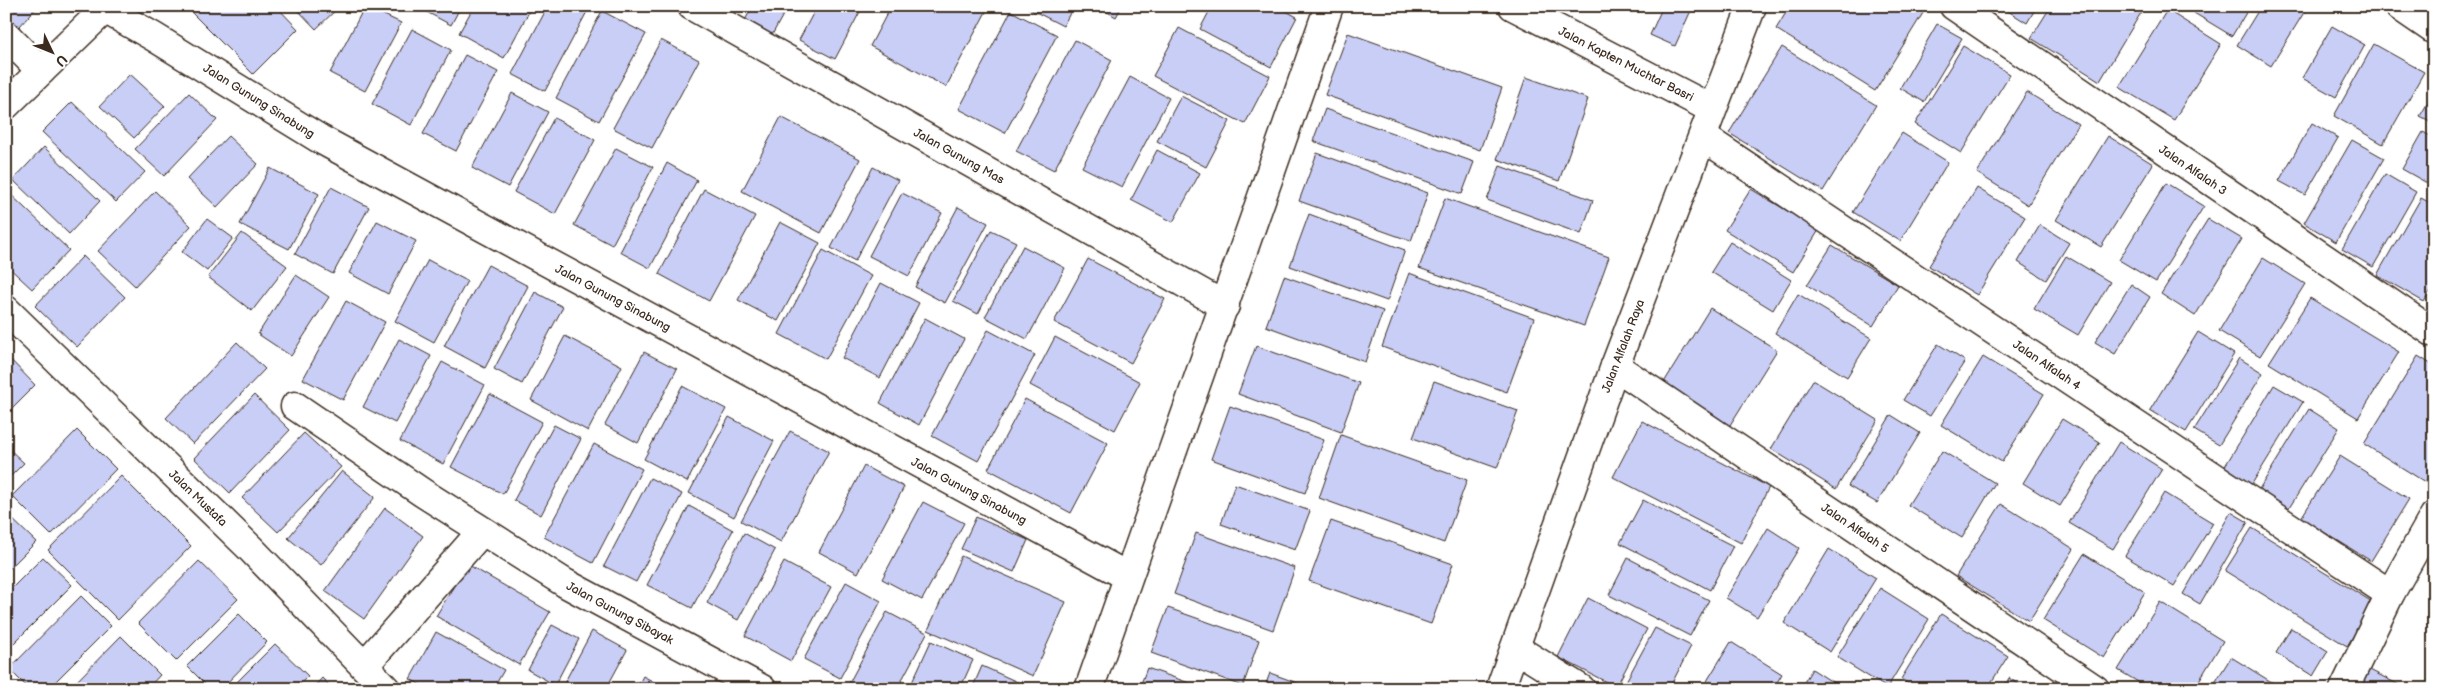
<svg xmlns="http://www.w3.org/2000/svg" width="2440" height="695" font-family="'Balsamiq Sans',sans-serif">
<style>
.building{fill:#c8cef6;stroke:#3b2a1e}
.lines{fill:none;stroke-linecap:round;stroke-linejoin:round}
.street-casing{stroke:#3b2a1e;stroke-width:31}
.street{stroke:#fff;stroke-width:28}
.labels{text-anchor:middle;stroke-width:4;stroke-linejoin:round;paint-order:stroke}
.street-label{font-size:12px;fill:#3b2a1e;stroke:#fff}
</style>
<rect width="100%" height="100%" fill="#fff"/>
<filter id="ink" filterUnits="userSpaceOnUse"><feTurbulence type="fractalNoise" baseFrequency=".02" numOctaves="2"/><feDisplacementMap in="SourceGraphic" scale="10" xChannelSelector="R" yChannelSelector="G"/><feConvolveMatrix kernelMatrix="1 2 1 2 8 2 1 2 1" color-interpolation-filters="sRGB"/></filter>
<g filter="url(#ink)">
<!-- building -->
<g class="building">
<polygon points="6,6 38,6 19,27 6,14"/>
<polygon points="185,6 276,6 298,29 253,74"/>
<polygon points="294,6 340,6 316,29"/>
<polygon points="365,6 401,23 365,91 330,73"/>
<polygon points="423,6 461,6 451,25 421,9"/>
<polygon points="474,6 523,6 530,10 504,58 459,33"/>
<polygon points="548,6 590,6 545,91 512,74"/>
<polygon points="753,6 788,6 772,35 745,20"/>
<polygon points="817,6 863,6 835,59 799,40"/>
<polygon points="891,6 983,6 988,8 946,87 870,46"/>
<polygon points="1024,6 1074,6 1063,26"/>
<polygon points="1097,6 1122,6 1116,17"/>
<polygon points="1212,6 1277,6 1297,17 1271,67 1200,29"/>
<polygon points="1663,6 1693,6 1675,46 1650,35"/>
<polygon points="1790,6 1912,6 1923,13 1875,91 1776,29"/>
<polygon points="2000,6 2037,6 2027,23"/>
<polygon points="2051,6 2145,6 2100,81 2031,38"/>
<polygon points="2198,6 2250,6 2232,36 2194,13"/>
<polygon points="2261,6 2308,6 2271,66 2237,45"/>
<polygon points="2167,10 2221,44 2174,120 2119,87"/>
<polygon points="602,11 646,34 599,121 556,98"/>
<polygon points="1011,11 1057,35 1005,133 959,109"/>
<polygon points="1937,24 1962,38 1924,102 1900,88"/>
<polygon points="2332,26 2365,45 2336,97 2302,78"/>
<polygon points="1179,28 1270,76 1245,124 1153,76"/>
<polygon points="412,29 451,50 411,125 372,104"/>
<polygon points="1348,33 1502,88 1480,150 1325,95"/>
<polygon points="661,40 699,60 652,148 613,128"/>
<polygon points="1075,40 1112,60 1054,170 1016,151"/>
<polygon points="2374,44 2424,72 2383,144 2334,116"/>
<polygon points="1963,46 2010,74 1961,153 1915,124"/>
<polygon points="1782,47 1876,105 1823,191 1729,133"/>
<polygon points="465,55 498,72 456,151 423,134"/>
<polygon points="130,74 165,106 134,138 100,106"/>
<polygon points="1130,77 1169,98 1122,187 1082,167"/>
<polygon points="1526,77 1588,99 1559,181 1497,159"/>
<polygon points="2027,92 2078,124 2028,205 1977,173"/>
<polygon points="2434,92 2434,123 2420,116"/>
<polygon points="189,93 217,120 164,176 135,149"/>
<polygon points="512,93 548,112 508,187 472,168"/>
<polygon points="1181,96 1230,121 1206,167 1157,141"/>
<polygon points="72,102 145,172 116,202 42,132"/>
<polygon points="1325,109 1474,162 1462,194 1313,141"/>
<polygon points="781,117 860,159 821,233 742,191"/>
<polygon points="554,118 595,140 555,214 514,192"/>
<polygon points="2312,123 2338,138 2305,195 2279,181"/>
<polygon points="2423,132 2434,138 2434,187 2402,169"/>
<polygon points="1902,133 1948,162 1900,241 1853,212"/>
<polygon points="228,136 258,164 217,207 187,179"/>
<polygon points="2108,136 2153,164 2101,247 2056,220"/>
<polygon points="2352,140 2384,158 2336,242 2304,223"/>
<polygon points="44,147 100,201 69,234 13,180"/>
<polygon points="616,148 653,167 612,245 574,225"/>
<polygon points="1157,150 1200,173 1173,222 1131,200"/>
<polygon points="1317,153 1428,193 1411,241 1299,201"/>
<polygon points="667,163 697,180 650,268 620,252"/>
<polygon points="1500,166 1593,200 1581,234 1487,200"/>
<polygon points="873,167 898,180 855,261 831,248"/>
<polygon points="270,168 319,194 289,249 240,224"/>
<polygon points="2385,174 2416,192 2373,267 2342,249"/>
<polygon points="2166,183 2204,206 2156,282 2119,260"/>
<polygon points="331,187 369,207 333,274 295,254"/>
<polygon points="1977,188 2025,217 1977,295 1929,266"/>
<polygon points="704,189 755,216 709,301 659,274"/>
<polygon points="1751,189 1819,230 1793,272 1725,230"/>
<polygon points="6,190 69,250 32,289 6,265"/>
<polygon points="155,191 191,226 135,286 98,251"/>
<polygon points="902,193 942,213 909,276 869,256"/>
<polygon points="1445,198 1609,257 1584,326 1419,268"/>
<polygon points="2421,198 2434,205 2434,285 2424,302 2377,275"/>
<polygon points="958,207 988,223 945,303 915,287"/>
<polygon points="1309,214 1405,250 1387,301 1290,266"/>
<polygon points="207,219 233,238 207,271 182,252"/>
<polygon points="2208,219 2242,239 2195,316 2161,294"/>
<polygon points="377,221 416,241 388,294 349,273"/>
<polygon points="780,222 820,243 778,321 738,300"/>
<polygon points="2040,225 2069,243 2046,280 2018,262"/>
<polygon points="991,230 1016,242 978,314 953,301"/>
<polygon points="242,233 287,266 252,311 208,277"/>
<polygon points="1730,242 1791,280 1773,310 1711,272"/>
<polygon points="1832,245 1898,285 1873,326 1807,285"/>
<polygon points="1023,246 1065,268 1027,339 985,317"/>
<polygon points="823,250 871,276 826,359 779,334"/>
<polygon points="83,256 125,297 77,347 35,306"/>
<polygon points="2066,256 2110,282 2078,335 2034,309"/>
<polygon points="2263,258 2305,284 2260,356 2219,331"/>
<polygon points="1088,259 1165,299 1131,363 1054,322"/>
<polygon points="428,260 467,281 434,342 395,321"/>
<polygon points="488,265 528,286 485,368 444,346"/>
<polygon points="1409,273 1534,318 1507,392 1382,347"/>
<polygon points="296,275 329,297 291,356 258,334"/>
<polygon points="1284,276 1383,311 1365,362 1266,326"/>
<polygon points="881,283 919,303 880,378 842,358"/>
<polygon points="2131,284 2150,297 2115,354 2095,342"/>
<polygon points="535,292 563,307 522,384 494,369"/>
<polygon points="1798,294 1871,338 1847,377 1775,333"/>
<polygon points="2310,298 2399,352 2358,418 2269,363"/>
<polygon points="346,301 385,322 343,400 303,379"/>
<polygon points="1710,308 1777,350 1725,433 1658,392"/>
<polygon points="925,318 964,339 919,425 880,403"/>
<polygon points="988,330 1035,355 978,461 932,436"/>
<polygon points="2198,332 2234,354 2186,432 2150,410"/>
<polygon points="565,336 622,366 588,431 531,400"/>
<polygon points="1055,337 1140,382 1115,430 1030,385"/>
<polygon points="399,339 431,356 395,423 363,407"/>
<polygon points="237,342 265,369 193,444 166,418"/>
<polygon points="1938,344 1965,361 1930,416 1903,400"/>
<polygon points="1256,346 1359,383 1341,432 1238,394"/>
<polygon points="644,352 677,369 638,443 605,425"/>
<polygon points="6,355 35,385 6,414"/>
<polygon points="2418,356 2434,366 2434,468 2425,482 2364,444"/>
<polygon points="1983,357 2044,394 2002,462 1941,425"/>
<polygon points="2239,358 2263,373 2219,445 2194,430"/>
<polygon points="442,362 485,385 443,464 400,441"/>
<polygon points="1813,380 1878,420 1836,489 1771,449"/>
<polygon points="1434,381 1518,411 1497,468 1413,438"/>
<polygon points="2274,385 2303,402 2250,487 2222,471"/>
<polygon points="682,386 726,409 687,482 644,459"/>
<polygon points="490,394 542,422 503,494 451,467"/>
<polygon points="254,395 290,430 230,493 194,458"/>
<polygon points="1025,399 1108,443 1071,513 988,469"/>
<polygon points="1230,406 1324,440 1305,493 1211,459"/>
<polygon points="2309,409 2339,428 2286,513 2256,494"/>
<polygon points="1891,415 1920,433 1877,503 1848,486"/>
<polygon points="729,417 774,441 734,517 689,493"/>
<polygon points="2062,419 2100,442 2060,506 2023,483"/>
<polygon points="1642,421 1769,487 1741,543 1613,477"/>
<polygon points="554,425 581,439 541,515 514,500"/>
<polygon points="77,430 116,469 51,535 12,496"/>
<polygon points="790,431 829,451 781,542 741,521"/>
<polygon points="304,433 341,467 278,532 242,498"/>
<polygon points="1341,435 1467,480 1444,543 1319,498"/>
<polygon points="2119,442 2162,469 2113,549 2069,523"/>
<polygon points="594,444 642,469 593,563 544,537"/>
<polygon points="6,446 24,463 6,481"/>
<polygon points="1942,451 1995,483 1962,538 1908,505"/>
<polygon points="2340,456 2409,499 2371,561 2301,518"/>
<polygon points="864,466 904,487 858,573 819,552"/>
<polygon points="342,471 375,497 321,565 288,538"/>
<polygon points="121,476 191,546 118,620 48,550"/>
<polygon points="650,478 682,494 636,582 604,566"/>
<polygon points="1235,484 1310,511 1295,550 1221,524"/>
<polygon points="2164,493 2213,523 2174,586 2125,556"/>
<polygon points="1643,500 1733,546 1710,590 1620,543"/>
<polygon points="923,502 964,523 922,600 882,579"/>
<polygon points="2001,504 2074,549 2029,621 1956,576"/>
<polygon points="689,506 733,530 692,608 647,585"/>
<polygon points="385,508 423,536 364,619 325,591"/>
<polygon points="2231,512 2248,522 2200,604 2183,594"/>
<polygon points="6,513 36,542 6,572"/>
<polygon points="976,517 1028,540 1014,572 961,549"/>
<polygon points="1331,521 1453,564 1431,624 1309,581"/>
<polygon points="1768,528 1799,548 1757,617 1726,598"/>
<polygon points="2252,528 2374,603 2347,646 2225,571"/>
<polygon points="744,533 775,550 738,620 707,603"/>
<polygon points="1196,533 1295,568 1273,630 1174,594"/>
<polygon points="1829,549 1876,578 1830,652 1784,623"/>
<polygon points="2084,554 2145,592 2104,658 2043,620"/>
<polygon points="961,556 1066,602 1033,676 928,630"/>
<polygon points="43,557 72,585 6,651 6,594"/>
<polygon points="1628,558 1709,600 1690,636 1609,595"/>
<polygon points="199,561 238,599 176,661 138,623"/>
<polygon points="784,562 831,587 791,661 745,636"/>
<polygon points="467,564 550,612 519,665 436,616"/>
<polygon points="846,582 881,601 840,678 804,659"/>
<polygon points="1880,588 1929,619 1887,688 1837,657"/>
<polygon points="81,596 111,626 48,689 29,689 9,669"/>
<polygon points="1588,598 1647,629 1616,687 1558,657"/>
<polygon points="2160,602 2223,641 2194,689 2150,689 2118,670"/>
<polygon points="1168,608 1259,640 1243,686 1151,653"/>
<polygon points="887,612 927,633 897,689 850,689 847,687"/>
<polygon points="239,614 267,642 221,689 210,689 187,666"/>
<polygon points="1941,614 2008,656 1987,689 1918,689 1901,679"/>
<polygon points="552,625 579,639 555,685 528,670"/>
<polygon points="1655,628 1691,646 1669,689 1632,689 1624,685"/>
<polygon points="2291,628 2328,651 2313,676 2276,653"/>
<polygon points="592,631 627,650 606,689 561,689"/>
<polygon points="436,632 504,670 493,689 428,689 410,679"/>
<polygon points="121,636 160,675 147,689 75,689 72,686"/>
<polygon points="931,641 973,660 960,689 909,689"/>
<polygon points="1731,642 1782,674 1773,689 1702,689"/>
<polygon points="275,644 308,676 295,689 230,689"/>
<polygon points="2231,657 2278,686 2277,689 2211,689"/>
<polygon points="982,666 1033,689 972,689"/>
<polygon points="2362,666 2407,689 2351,689"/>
<polygon points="1147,668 1206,689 1139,689"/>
<polygon points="1812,669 1843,689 1800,689"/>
<polygon points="1270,673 1314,689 1264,689"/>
<polygon points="643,676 667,689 636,689"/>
<polygon points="322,678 333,689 312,689"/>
<polygon points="2009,678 2026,689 2003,689"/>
</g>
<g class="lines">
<defs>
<g id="street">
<polyline points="692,6 1225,306"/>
<polyline points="1513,6 1712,109"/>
<polyline points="1954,6 2434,333"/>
<polyline points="2399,6 2434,30"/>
<polyline points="105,9 154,37 320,139 1127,576"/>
<polyline points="6,35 41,71"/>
<polyline points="6,105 108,6"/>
<polyline points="1703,137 2390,594"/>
<polyline points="6,310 250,548 386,689"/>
<polyline points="1615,366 2095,689"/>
<polyline points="295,406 423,493 565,583 762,689"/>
<polyline points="1515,648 1581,689"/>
<polyline points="364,666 482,531"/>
<polyline points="1089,689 1329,6"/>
<polyline points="1500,689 1615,366 1752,6"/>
<polyline points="2344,689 2390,594 2434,516"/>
</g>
</defs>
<!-- street casing -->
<use href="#street" class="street-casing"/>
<!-- street -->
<use href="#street" class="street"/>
</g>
</g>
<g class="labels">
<!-- street labels -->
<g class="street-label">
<text transform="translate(1626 64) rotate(27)" y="4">Jalan Kapten Muchtar Basri</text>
<text transform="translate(259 101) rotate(32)" y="4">Jalan Gunung Sinabung</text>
<text transform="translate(959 156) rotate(29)" y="4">Jalan Gunung Mas</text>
<text transform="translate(2193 170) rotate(34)" y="4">Jalan Alfalah 3</text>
<text transform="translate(613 298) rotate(28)" y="4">Jalan Gunung Sinabung</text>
<text transform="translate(1623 346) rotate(-69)" y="4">Jalan Alfalah Raya</text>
<text transform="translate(2047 365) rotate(34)" y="4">Jalan Alfalah 4</text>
<text transform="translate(969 491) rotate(28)" y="4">Jalan Gunung Sinabung</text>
<text transform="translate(198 498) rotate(44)" y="4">Jalan Mustafa</text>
<text transform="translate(1855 528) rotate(34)" y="4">Jalan Alfalah 5</text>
<text transform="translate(620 613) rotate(28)" y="4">Jalan Gunung Sibayak</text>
</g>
</g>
<!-- margin -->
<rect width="2440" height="695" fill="none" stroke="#fff" stroke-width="25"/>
<rect x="12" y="12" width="2415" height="670" fill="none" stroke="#3b2a1e" stroke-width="2" filter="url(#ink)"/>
<!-- north arrow -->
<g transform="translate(52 52) rotate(133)" stroke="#ffffff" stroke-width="4" paint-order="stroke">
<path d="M0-4L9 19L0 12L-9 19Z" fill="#3b2a1e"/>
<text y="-8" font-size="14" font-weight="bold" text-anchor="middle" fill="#3b2a1e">U</text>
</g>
</svg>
